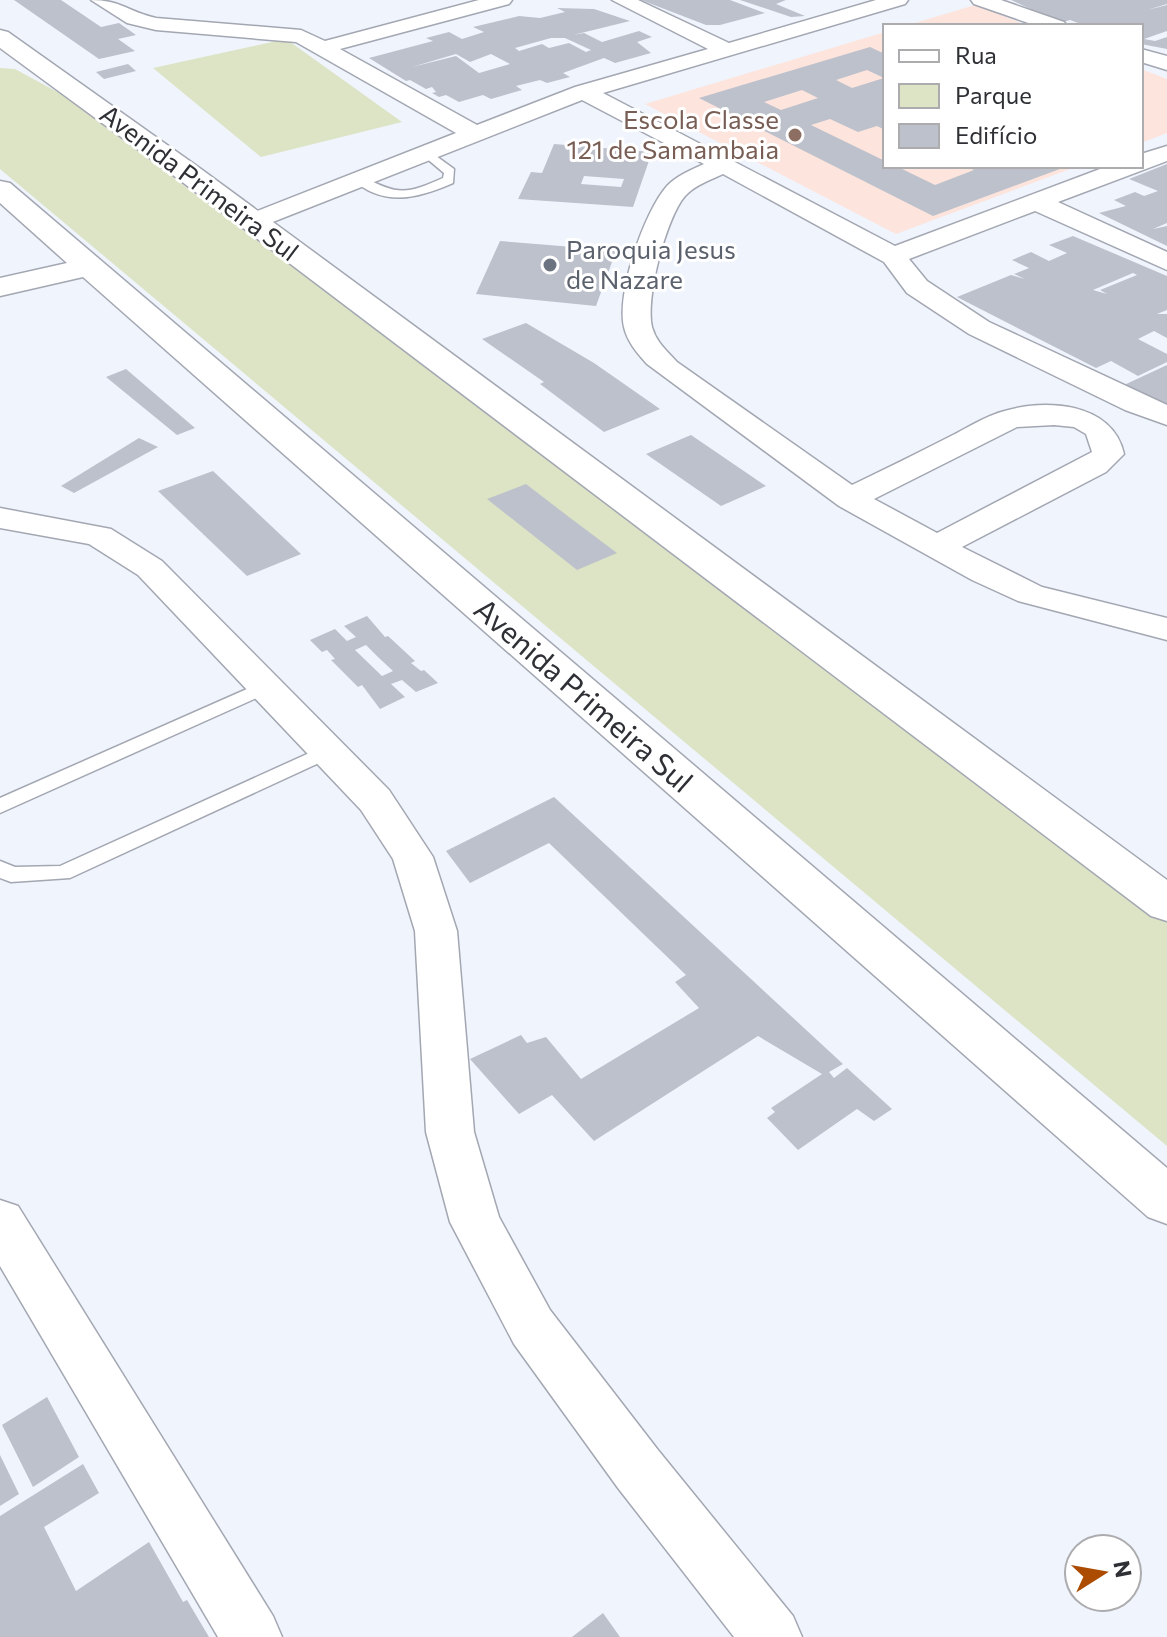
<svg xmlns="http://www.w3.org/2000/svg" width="1167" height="1637" font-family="Commissioner,sans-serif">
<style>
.education{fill:#fde4dc}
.green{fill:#dce4c5}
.building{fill:#bdc1cc;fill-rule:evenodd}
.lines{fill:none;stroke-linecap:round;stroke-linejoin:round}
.lane-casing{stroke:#a3a7b2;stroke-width:3}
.street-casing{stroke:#a3a7b2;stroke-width:3}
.secondary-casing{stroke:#a3a7b2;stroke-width:3}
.lane{fill:#fff;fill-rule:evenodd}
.street{fill:#fff;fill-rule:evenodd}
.secondary{fill:#fff;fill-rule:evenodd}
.education-dot{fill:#8d6e63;stroke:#fff;stroke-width:3}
.worship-dot{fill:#6b7280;stroke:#fff;stroke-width:3}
.labels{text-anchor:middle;stroke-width:6;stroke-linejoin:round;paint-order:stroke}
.far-education-label{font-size:26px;fill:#785e54;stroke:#fff;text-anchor:end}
.far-street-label{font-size:26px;fill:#2f3035;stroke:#fff}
.far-worship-label{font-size:26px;fill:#5b616d;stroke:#fff;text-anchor:start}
.street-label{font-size:30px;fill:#2f3035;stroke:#fff}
</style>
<rect width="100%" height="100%" fill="#f0f4fd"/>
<!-- education -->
<g class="education">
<polygon points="975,5 1029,26 905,26"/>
<polygon points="885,32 885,166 1078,166 896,234 645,104"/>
<polygon points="1141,69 1167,79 1167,133 1141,143"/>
</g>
<!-- green -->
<g class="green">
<polygon points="286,39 402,122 261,157 153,68"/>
<polygon points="0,68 15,69 63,95 1167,922 1167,1146 0,169"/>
</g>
<!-- building -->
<g class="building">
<polygon points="14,0 61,0 101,27 119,23 136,35 118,39 135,51 99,59"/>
<polygon points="641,0 730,0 765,13 720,25 706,25"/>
<polygon points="740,0 786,0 776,4 805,16 791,17"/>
<polygon points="1011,0 1167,0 1167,4 1147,10 1167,5 1167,31 1144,39 1155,41 1167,37 1167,49 1141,44 1141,26 1086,26 1070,20 1060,23"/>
<path d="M557 8 594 9 630 21 573 35 584 33 602 42 639 31 652 37 637 42 651 53 615 63 604 58 563 73 570 77 547 83 540 80 516 86 522 90 491 99 483 95 459 102 446 95 439 97 432 93 436 92 432 87 426 89 410 80 406 81 369 58 433 41 426 38 449 32 462 39 484 32 473 27 519 16 540 18 565 12ZM551 38H565L591 50 586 52 569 43 549 48 542 44 519 51 515 48ZM456 54 470 62 491 54 510 64 438 85 479 73 456 56 412 67Z"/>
<path d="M870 47 885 54V130L877 126 858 132 830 119 811 125 885 161V166H896L935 185 974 170 964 166H1068L933 216 699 98ZM867 70 884 78 852 88 836 80ZM802 90 818 98 781 110 764 102Z"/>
<polygon points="128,64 136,71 104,79 96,72"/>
<path d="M554 144 652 152 633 207 518 199 531 172 542 173ZM584 176 624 179 621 187 581 184Z"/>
<polygon points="1167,164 1167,223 1153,229 1167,226 1167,246 1099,213 1126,206 1114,200 1135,192 1144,196 1158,191 1129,179"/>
<path d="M1073 236 1167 276V310L1157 314H1167V338L1154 331 1138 339 1167 354V362L1138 376 1111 361 1096 368 957 297 1011 275 1025 279 1014 274 1029 268 1012 260 1031 252 1049 261 1067 253 1049 245ZM1133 273 1137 275 1100 290 1107 294 1093 290Z"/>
<polygon points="500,241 561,246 616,251 596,306 476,294"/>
<polygon points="526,323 594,363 660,409 604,432 540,384 544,382 482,339"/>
<polygon points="1167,365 1167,404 1124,385"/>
<polygon points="126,369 195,428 177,435 106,377"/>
<polygon points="691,435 766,486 721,506 646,454"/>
<polygon points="139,438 158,447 74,493 61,486"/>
<polygon points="213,471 301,554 247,576 158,491"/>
<polygon points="526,484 565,514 617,553 577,570 487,499"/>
<path d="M367 616 385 637 388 636 415 661 411 663 421 671 424 670 438 683 416 692 402 680 391 684 405 697 380 709 362 685 358 687 331 660 335 659 327 650 322 652 310 640 335 629 347 641 356 637 344 626ZM366 645 379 658 393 671 382 676 355 650Z"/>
<polygon points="554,797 843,1064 829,1072 834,1078 847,1068 892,1109 874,1121 857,1109 798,1150 767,1118 775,1112 771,1108 822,1074 758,1036 594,1141 552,1095 519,1114 470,1059 521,1035 527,1043 546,1037 581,1079 699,1008 675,982 686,975 549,843 470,883 446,851"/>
<polygon points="47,1397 79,1457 33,1487 2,1425"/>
<polygon points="0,1455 19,1494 0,1506"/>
<polygon points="83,1464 99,1493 44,1527 76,1591 149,1542 183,1602 187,1600 209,1637 0,1637 0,1516"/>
<polygon points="603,1613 620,1637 572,1637"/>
</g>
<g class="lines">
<defs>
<g id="lane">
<path d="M425 148 454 169 453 183C418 198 384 208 352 179L362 176C398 196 407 194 443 178L444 173 419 152Z"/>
<polygon points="265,681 274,687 272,691 0,813 0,798"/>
<polygon points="327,745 334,746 337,751 334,756 70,878 11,882 0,878 0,861 15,867 60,866"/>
</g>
<g id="street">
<path d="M91 0C121 0 129 12 156 18L301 30 325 41 479 0H512L509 4 340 49 477 125 575 87 708 49 612 0H638L729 43 876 0H908L905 4 603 93 895 246 1108 166H1141V154L1167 146V161L1058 202 1167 252V270L1035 211 909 259 927 281 989 322 1167 405V425L1125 410 969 334 907 293 884 262 723 174C710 180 695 185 685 196 666 218 645 299 652 327 656 342 667 351 677 362L852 485C885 469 918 453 951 436 967 428 984 417 1001 412 1044 398 1113 402 1124 454L1106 472 962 547 1042 587 1167 618V640L1018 601 972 580 839 506 647 364C637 353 627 341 624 327 616 294 644 212 667 186 676 176 691 170 704 164L582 100 260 227H242L238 222 242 217 456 133 296 42 156 30 127 23ZM1054 425 1074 427 1086 434 1092 452 937 533 874 499 1017 427Z"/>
<polygon points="971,0 1001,0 1064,22 1067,26 1037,26 974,4"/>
<polygon points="1141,49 1167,56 1167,70 1141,62"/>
<polygon points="0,508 111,529 162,561 389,790 433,857 457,931 474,1132 499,1217 550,1310 658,1450 793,1616 802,1637 734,1637 618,1488 514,1344 450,1222 426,1132 415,931 393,859 361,810 138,575 89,544 0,528"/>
<polygon points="0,1200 18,1206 273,1616 282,1637 218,1637 0,1266"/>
</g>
<g id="secondary">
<polygon points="0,30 8,32 201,169 1167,880 1167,921 1151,916 181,181 0,48"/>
<polygon points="0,181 10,183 1167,1168 1167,1224 1148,1217 83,277 0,296 0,278 67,263 0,203"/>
</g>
</defs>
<!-- lane casing -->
<use href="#lane" class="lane-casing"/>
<!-- street casing -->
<use href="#street" class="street-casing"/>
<!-- secondary casing -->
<use href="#secondary" class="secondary-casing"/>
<!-- lane -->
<use href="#lane" class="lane"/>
<!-- street -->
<use href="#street" class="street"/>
<!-- secondary -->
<use href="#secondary" class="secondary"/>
</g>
<!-- markers -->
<circle class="education-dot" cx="795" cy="135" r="8"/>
<circle class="worship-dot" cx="550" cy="265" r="8"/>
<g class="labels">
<!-- far-education labels -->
<g class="far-education-label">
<text x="779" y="129">Escola Classe<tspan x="779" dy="30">121 de Samambaia</tspan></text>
</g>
<!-- far-street labels -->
<g class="far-street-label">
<text transform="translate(199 183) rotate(37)" y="9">Avenida Primeira Sul</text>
</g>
<!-- far-worship labels -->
<g class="far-worship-label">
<text x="566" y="259">Paroquia Jesus<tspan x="566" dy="30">de Nazare</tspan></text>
</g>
<!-- street labels -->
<g class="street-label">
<text transform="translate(583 696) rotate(41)" y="10">Avenida Primeira Sul</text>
</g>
</g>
<!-- legend -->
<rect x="883" y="24" width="260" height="144" fill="#ffffff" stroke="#acacae" stroke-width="2"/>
<rect x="899" y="50" width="40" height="12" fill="#ffffff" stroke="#acacae" stroke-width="2"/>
<text x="955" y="64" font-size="24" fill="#2f3035">Rua</text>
<rect x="899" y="84" width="40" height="24" fill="#dce4c5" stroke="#acacae" stroke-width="2"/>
<text x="955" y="104" font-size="24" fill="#2f3035">Parque</text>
<rect x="899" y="124" width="40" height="24" fill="#bdc1cc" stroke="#acacae" stroke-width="2"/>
<text x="955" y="144" font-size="24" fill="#2f3035">Edifício</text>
<!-- north arrow -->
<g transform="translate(1103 1573) rotate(79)"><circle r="38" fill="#ffffff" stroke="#acacae" stroke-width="2"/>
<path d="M0-6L14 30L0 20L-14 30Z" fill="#ab4c00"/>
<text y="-12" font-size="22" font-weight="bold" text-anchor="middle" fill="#2f3035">N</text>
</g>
</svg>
